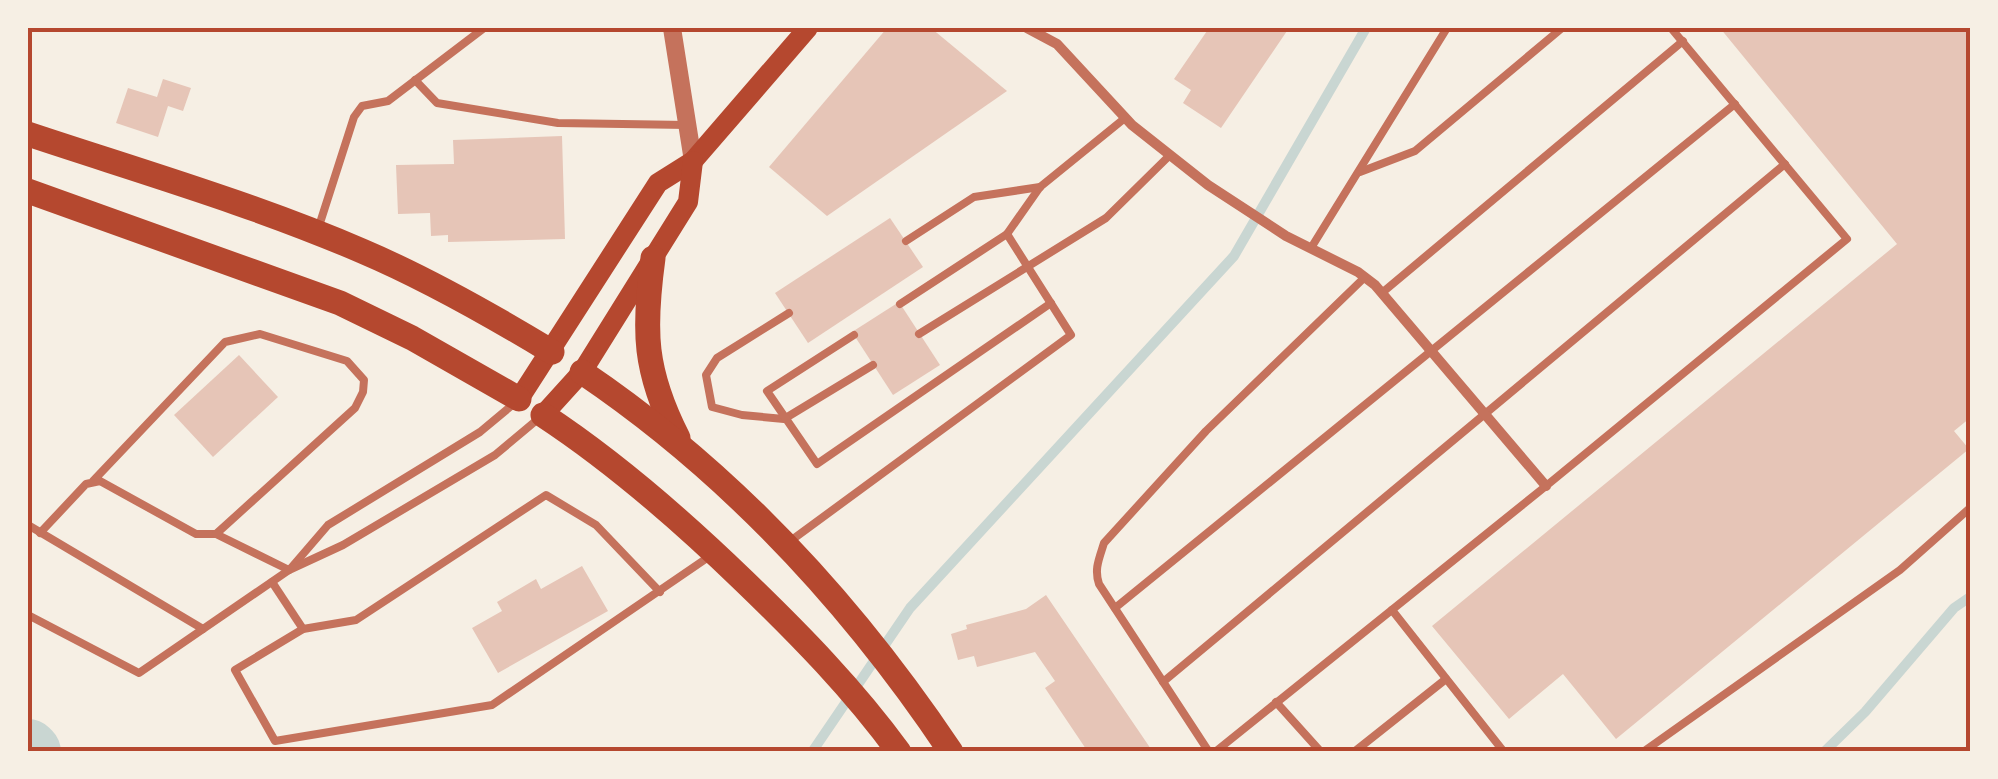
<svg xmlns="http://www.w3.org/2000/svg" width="1998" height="779" font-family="'PT Sans',sans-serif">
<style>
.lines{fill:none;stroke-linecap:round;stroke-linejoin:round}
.stream{stroke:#c9d6d2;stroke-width:10}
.river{stroke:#c9d6d2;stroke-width:60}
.building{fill:#e6c5b7}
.service{stroke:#c5725c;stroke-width:8}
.minor{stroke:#c5725c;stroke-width:10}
.tertiary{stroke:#c5725c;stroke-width:18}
.secondary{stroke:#b5482f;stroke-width:20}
.trunk{stroke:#b5482f;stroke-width:25}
.neatline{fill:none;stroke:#b5482f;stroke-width:4}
</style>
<rect width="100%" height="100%" fill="#f6efe4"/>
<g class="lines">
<!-- stream -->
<g class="stream">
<polyline points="812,752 910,608 1234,256 1366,28"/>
<polyline points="1824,752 1865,712 1954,608 1970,597"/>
</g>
<!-- river -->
<polyline class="river" points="28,749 31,752"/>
</g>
<!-- building -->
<g class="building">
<polygon points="887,28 931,28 1007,91 827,216 769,167"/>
<polygon points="1209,28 1289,28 1221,128 1183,103 1191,90 1174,79"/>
<polygon points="1720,28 1970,28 1970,418 1954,431 1969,449 1616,739 1563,674 1509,719 1432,626 1897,244"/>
<polygon points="163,79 191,88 183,111 168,106 158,137 116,123 128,88 157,97"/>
<polygon points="562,136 565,239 448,242 448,235 431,236 430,213 398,214 396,165 454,164 453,140"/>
<polygon points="890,218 923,267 808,343 775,293"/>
<polygon points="899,302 940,365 893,395 852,332"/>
<polygon points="239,355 278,397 213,457 174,415"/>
<polygon points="582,566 608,611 498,673 472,628 502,611 497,602 536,579 541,589"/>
<polygon points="1046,595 1153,752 1088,752 1045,688 1055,681 1035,652 977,667 974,656 958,660 951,634 967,629 966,625 1026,609"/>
</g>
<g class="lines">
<!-- service -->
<g class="service">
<polyline points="415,80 437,103 558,123 687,125"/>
<polyline points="1360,172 1415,151 1562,28"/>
<polyline points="319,226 354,117 362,106 388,101 484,28"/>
<polyline points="1007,234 1040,187 1125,118"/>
<polyline points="906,241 974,197 1040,187"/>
<polyline points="1311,248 1447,28"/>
<polyline points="1383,292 1683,41"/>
<polyline points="789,313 717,358 706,375 712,407 742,415 784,419 873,365"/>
<polyline points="919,334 1106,218 1169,156"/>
<polyline points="854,335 767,391 817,464 1051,303"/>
<polyline points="28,525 203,629"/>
<polyline points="40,533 86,484 100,481 196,534 216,534 355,408 363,392 364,380 347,361 260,334 225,342 93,481"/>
<polyline points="216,534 289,570"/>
<polyline points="789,542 1071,335 1007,234 900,304"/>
<polyline points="291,568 328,525 480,432 516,402"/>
<polyline points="272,582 303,629"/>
<polyline points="660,592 596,525 546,495 356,620 303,629 235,670 275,741 492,705 710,556"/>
<polyline points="1115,608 1735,104"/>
<polyline points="1392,610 1504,752"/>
<polyline points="28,615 139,673 289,570 343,545 495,455 538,419"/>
<polyline points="1163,682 1785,164"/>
<polyline points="1276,702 1321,752"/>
<path d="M1209 752 1099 584C1094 569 1099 559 1104 543L1206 431 1365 277"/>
<polyline points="1215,752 1546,486 1847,239 1671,28"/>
<polyline points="1354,752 1446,679"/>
<polyline points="1643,752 1900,570 1970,508"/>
</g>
<!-- minor -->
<polyline class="minor" points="1027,28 1057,44 1132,125 1208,185 1286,236 1358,272 1375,285 1546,486"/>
<!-- tertiary -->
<polyline class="tertiary" points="672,28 693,161"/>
<!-- secondary -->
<g class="secondary">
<polyline points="519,399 658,183 693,161 808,28"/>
<polyline points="543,415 582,372 688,202 693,161"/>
</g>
<!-- trunk -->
<g class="trunk">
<path d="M28 134C139 171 253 204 362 251 428 279 491 315 552 352"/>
<polyline points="28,191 340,303 412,338 519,399"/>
<path d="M653 258C643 331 644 371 678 438"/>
<path d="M582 372C730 472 852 604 951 752"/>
<path d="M543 415C616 463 681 520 744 581 800 635 853 689 899 752"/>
</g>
</g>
<!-- border -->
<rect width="1998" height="779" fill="none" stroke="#f6efe4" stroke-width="60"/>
<rect x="30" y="30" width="1938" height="719" class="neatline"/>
</svg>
